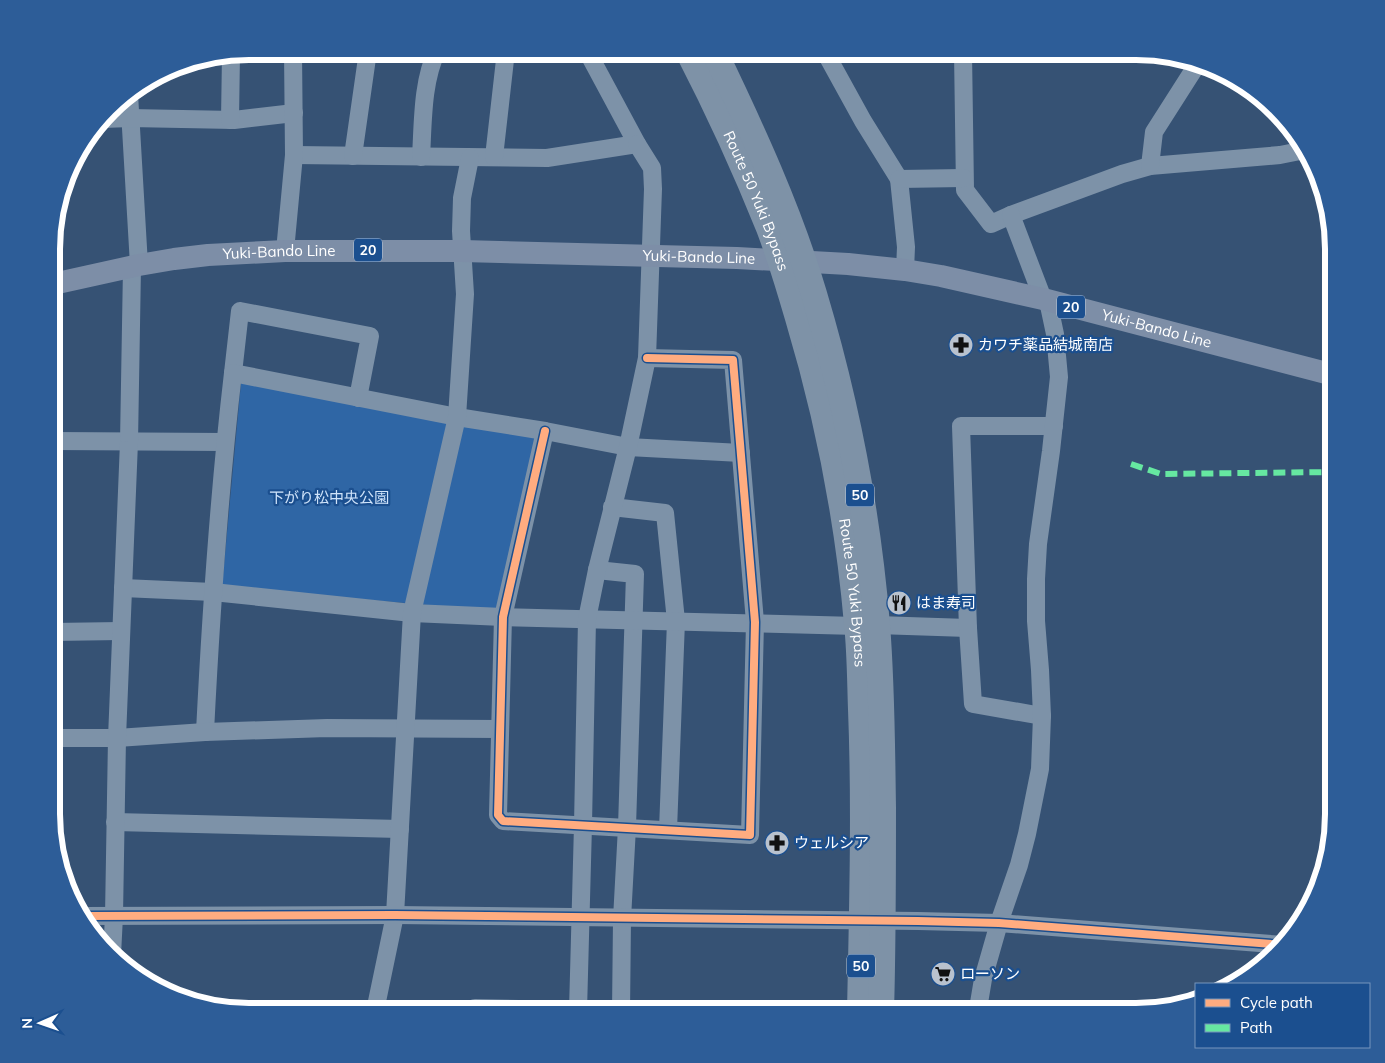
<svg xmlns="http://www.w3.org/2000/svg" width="1385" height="1063" font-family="Mulish,'Noto Sans JP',sans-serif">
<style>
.park{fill:#2f66a5}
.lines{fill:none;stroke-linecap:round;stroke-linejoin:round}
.minor{stroke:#7d92a8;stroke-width:18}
.major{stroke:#7d8ea7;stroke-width:22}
.highway{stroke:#7e92a7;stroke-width:26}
.quiet{stroke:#66e7a1;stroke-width:6;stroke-dasharray:12 6;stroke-linecap:butt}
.cycleway-casing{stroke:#1b4f8f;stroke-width:11}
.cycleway{stroke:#ffac80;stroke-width:8}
.labels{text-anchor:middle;stroke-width:4.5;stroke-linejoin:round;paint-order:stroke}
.shield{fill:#1b4f8f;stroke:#bbcadd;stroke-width:1}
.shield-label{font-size:14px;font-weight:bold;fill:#fff}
.street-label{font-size:15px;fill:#fff;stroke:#1b4f8f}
.poi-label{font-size:15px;fill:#fff;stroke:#1b4f8f;text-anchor:start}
.park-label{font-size:15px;fill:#cfe3fa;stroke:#1b4f8f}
.rim{fill:none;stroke:#fff;stroke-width:6}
</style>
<rect width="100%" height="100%" fill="#365274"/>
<!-- park -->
<polygon class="park" points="241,383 536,437 496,611 222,587"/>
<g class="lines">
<!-- minor -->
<g class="minor">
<polyline points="825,52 863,121 899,179 906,247 905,270"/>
<polyline points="963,52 965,190 991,224 1011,215 1122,174 1150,166 1280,155 1305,150"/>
<polyline points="129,94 139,265"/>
<polyline points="103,119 130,118 234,120 294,113"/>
<polyline points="230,120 231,54"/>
<polyline points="294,155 547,158 637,144 587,51"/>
<polyline points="353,156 368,51"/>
<path d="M421 157C423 124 422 81 437 51"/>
<polyline points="494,157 506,51"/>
<polyline points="1150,166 1154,132 1198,63"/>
<polyline points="899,179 964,178"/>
<polyline points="1011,215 1043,299"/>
<polyline points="285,251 294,155 293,51"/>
<polyline points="233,373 240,311 370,336 358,398"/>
<polyline points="545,431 503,617 498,815 503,821 750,835 755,622 733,360 647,358"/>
<polyline points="53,441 225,442"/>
<polyline points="612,507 665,513 676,621 668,830"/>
<polyline points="597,570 635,574 627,827 622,919 621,1012"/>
<polyline points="123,588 213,592 412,613 503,617 857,626"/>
<polyline points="877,625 968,628"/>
<polyline points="52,632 121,631"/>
<polyline points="1042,716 973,704 968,628 961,426 1054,426"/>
<path d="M205 732C211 612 219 493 233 373L457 417 545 431 628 447 741 453"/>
<polyline points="52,738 117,738 205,732 327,728 500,729"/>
<polyline points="115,822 400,829"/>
<polyline points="83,916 395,915 918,921 999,923 1284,945"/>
<polyline points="112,955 114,916 117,738 129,442 132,267"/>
<polyline points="375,1011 395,915 412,613 457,417 465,294 461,231 462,198 470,158"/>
<polyline points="474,1011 475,1008 651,1012"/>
<polyline points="578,1011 583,825 587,619 597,570 628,447 647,358 653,189 652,168 637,144"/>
<polyline points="979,1012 979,1003 983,979 999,923 1019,865 1027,834 1040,769 1042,716 1040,670 1036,621 1036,579 1038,544 1051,451 1059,377 1055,334 1048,301"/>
</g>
<!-- major -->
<path class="major" id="s1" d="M53 284 139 265 174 259 208 255 285 251H462L737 258 848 264 905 270 941 276 1043 299 1334 375"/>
<!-- highway -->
<g class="highway">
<path id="s2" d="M688 51C718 109 745 168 769 228 780 257 789 287 798 318 828 418 848 520 857 624 860 652 860 681 861 709 865 810 862 911 860 1012"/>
<path d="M714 51C752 130 789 210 814 294 846 401 868 513 877 625 882 686 882 747 883 808 883 876 883 944 881 1012"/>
</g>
<!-- quiet -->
<polyline class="quiet" points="1131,464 1161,474 1334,472"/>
<defs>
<g id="cycleway">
<polyline points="545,431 503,617 498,815 503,821 750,835 755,622 733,360 647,358"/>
<polyline points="83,916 395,915 918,921 999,923 1284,945"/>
</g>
</defs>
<!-- cycleway casing -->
<use href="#cycleway" class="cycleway-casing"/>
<!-- cycleway -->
<use href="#cycleway" class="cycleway"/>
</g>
<!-- icons -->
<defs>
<symbol id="pharmacy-disc" viewBox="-11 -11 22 22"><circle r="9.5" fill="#b9c2ce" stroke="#1b4f8f"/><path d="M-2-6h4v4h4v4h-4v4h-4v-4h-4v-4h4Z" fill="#111"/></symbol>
<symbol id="restaurant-disc" viewBox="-11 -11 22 22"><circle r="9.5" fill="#b9c2ce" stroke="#1b4f8f"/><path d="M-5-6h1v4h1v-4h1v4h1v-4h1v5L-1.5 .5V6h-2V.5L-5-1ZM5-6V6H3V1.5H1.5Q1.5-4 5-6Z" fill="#111"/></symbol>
<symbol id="supermarket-disc" viewBox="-11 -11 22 22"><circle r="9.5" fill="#b9c2ce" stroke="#1b4f8f"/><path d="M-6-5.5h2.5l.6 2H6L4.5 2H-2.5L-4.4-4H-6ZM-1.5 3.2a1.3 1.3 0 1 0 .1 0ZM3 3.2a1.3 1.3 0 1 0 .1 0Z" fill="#111"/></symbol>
</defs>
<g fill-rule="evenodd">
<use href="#pharmacy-disc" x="947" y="331" width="28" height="28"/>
<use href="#restaurant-disc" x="885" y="589" width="28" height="28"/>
<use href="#pharmacy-disc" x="763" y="829" width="28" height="28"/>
<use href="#supermarket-disc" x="929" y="960" width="28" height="28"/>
</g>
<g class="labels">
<!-- shield labels -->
<g class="shield">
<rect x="354" y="238.5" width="28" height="23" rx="4"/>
<rect x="1057" y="295.5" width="28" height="23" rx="4"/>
<rect x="846" y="483.5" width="28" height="23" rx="4"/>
<rect x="847" y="954.5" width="28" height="23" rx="4"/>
</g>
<g class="shield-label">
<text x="368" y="255">20</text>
<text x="1071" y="312">20</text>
<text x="860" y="500">50</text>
<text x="861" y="971">50</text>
</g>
<!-- street labels -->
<g class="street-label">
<text dy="5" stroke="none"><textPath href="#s2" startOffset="165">Route 50 Yuki Bypass</textPath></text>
<text dy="5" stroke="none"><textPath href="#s1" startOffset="229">Yuki-Bando Line</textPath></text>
<text dy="5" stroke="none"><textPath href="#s1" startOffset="649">Yuki-Bando Line</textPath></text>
<text dy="5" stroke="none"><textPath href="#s1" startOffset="1114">Yuki-Bando Line</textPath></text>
<text dy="5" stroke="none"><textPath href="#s2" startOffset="570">Route 50 Yuki Bypass</textPath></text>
</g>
<!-- poi labels -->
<g class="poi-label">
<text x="978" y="350">カワチ薬品結城南店</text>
<text x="916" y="608">はま寿司</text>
<text x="794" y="848">ウェルシア</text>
<text x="960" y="979">ローソン</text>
</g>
<!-- park labels -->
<g class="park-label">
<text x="329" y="503">下がり松中央公園</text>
</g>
</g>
<!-- crop -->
<path d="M0 0H1385V1063H0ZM249 60H1136A189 189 0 0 1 1325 249V814A189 189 0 0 1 1136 1003H249A189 189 0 0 1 60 814V249A189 189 0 0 1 249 60Z" fill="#2d5d98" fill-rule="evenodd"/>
<path class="rim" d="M249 60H1136A189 189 0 0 1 1325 249V814A189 189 0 0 1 1136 1003H249A189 189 0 0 1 60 814V249A189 189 0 0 1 249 60Z"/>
<!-- legend -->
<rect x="1195" y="983" width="175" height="65" fill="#1b4f8f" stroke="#7695bc"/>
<rect x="1205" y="999" width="25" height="8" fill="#ffac80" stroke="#7695bc"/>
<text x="1240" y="1008" font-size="15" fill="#ffffff">Cycle path</text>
<rect x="1205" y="1024" width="25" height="8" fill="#66e7a1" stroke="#7695bc"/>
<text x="1240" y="1033" font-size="15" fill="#ffffff">Path</text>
<!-- north arrow -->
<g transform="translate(40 1023) rotate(268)" stroke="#1b4f8f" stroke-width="4" paint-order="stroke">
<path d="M0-4L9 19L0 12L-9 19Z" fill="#ffffff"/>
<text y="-8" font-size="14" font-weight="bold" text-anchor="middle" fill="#ffffff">N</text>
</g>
</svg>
